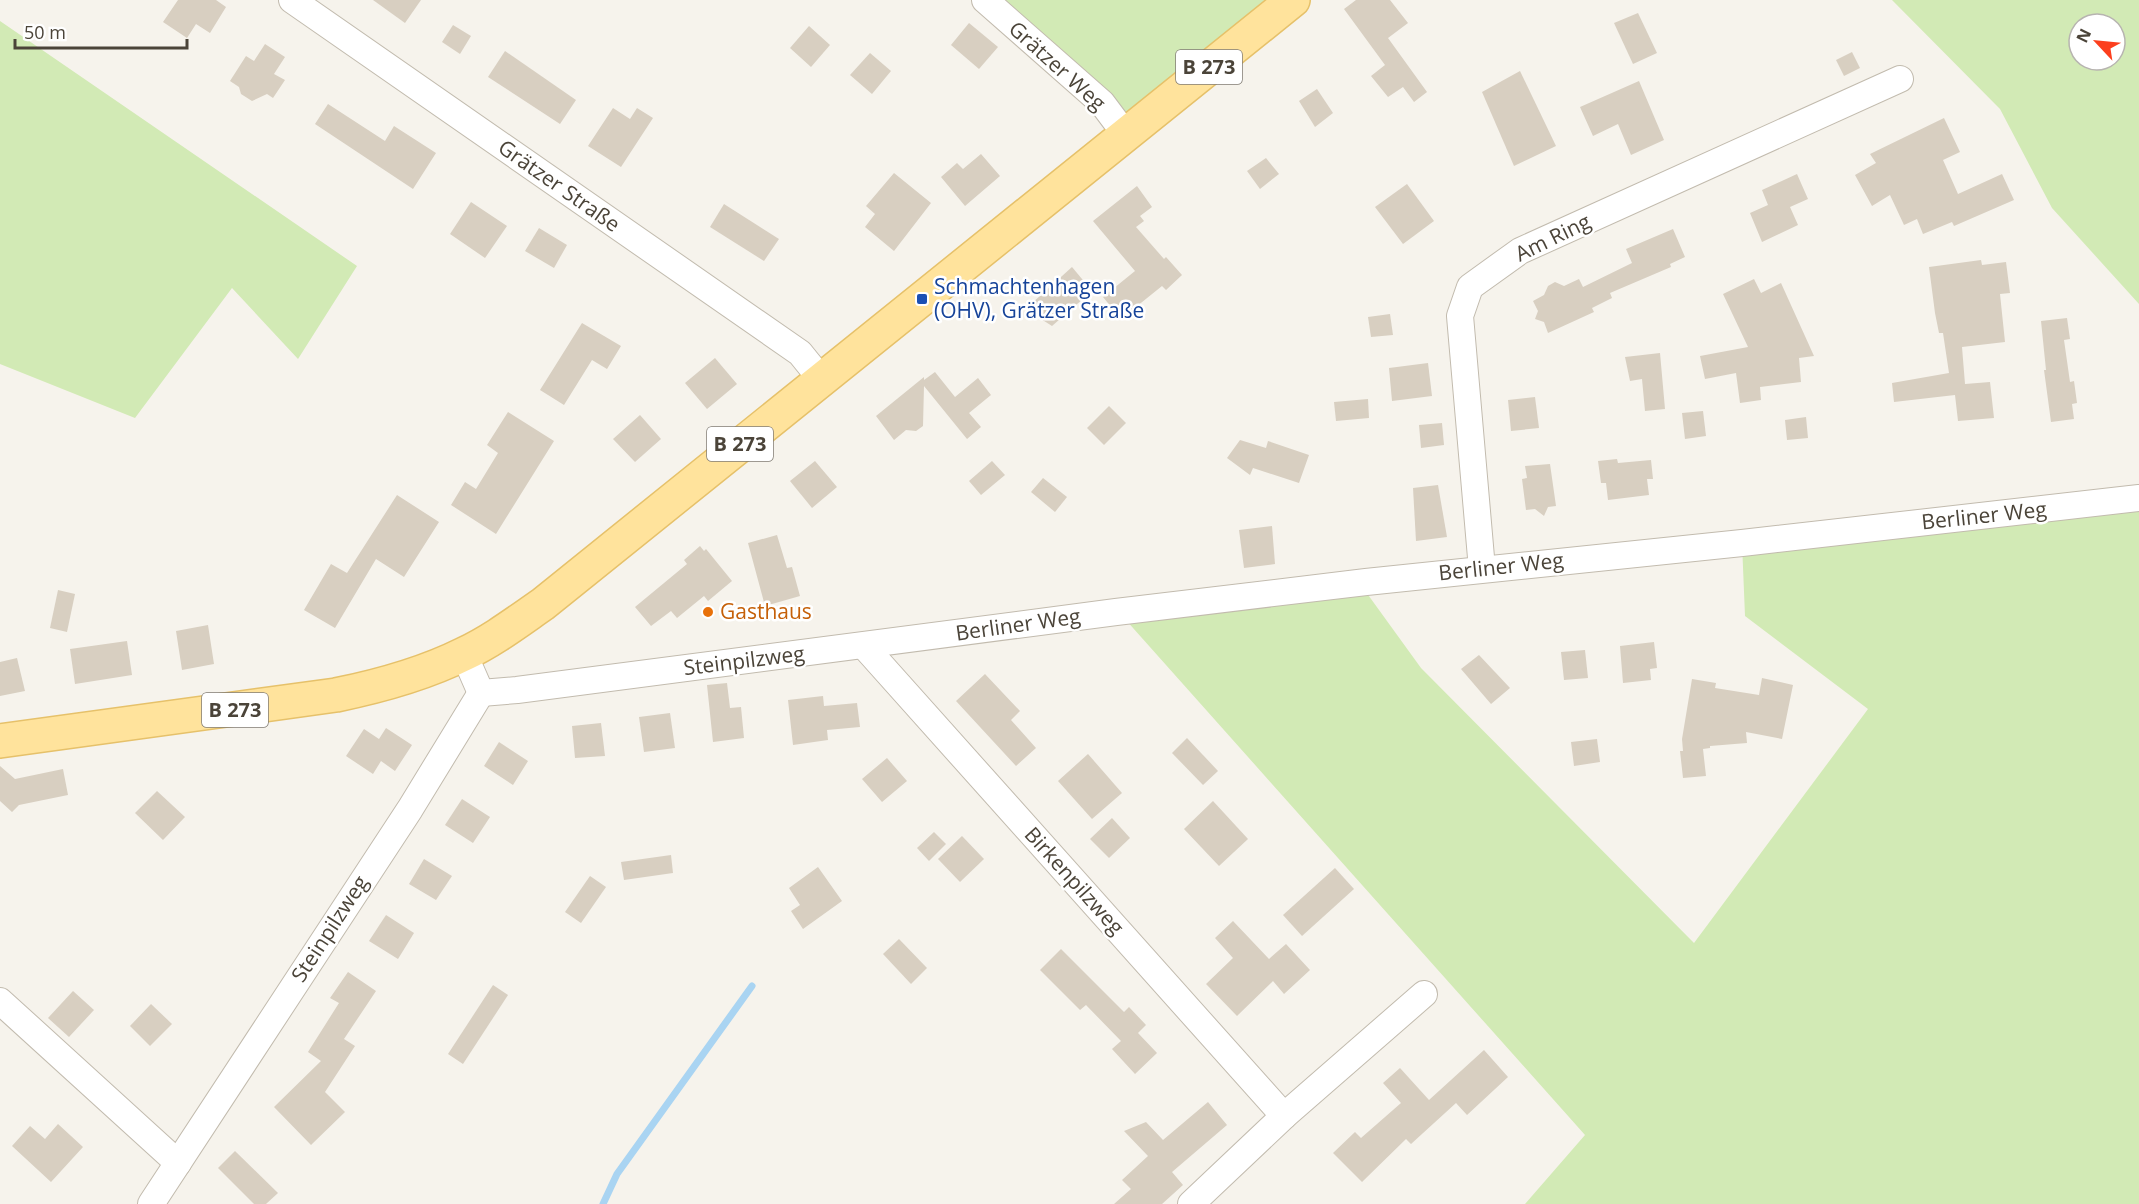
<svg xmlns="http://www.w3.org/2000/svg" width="2139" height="1204" font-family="'Open Sans',sans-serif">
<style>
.green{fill:#d2eab5;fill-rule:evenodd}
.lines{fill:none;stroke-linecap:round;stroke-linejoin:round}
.stream{stroke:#a9d4f2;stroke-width:7}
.building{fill:#d8cfc1}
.street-casing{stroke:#c2bbae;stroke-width:28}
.primary-casing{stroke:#e6c16a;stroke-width:36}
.street{stroke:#fff;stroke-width:26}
.primary{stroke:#ffe39c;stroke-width:33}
.transit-dot{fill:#1a4fb4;stroke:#fff;stroke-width:2}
.food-dot{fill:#e8710a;stroke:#fff;stroke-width:2}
.labels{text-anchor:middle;stroke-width:5;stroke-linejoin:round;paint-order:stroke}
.shield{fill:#fff;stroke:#817c74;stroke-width:1.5}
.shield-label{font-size:20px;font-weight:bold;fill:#4b4439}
.street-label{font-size:21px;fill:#4b4439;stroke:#fff}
.transit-label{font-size:21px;fill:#164399;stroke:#fff;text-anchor:start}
.food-label{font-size:21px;fill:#c56008;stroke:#fff;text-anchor:start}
</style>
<rect width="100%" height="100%" fill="#f6f3ec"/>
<!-- green -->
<g class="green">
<polygon points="995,0 1283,0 1134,120"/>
<path d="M1892 0H2139V304L2052 208 2000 109ZM2079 24H2115V60H2079Z"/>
<polygon points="0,21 357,266 298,359 232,288 135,418 0,364"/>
<polygon points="2139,502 2139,1204 1525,1204 1585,1135 1125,619 1366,592 1421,668 1694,943 1868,709 1745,616 1742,543"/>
</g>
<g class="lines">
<!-- stream -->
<polyline class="stream" points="603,1204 617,1174 752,986"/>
</g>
<!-- building -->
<g class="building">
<polygon points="178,0 216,0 226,7 210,33 196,24 187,38 163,22"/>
<polygon points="373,0 421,0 405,23"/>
<polygon points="1356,0 1390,0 1408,23 1388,38 1427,92 1414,102 1403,87 1388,97 1371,76 1385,65 1344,9"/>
<polygon points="1638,13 1657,53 1633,64 1614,23"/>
<polygon points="969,23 998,47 979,69 951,45"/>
<polygon points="453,25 471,36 460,54 442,42"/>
<polygon points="809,26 830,45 811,67 790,48"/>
<polygon points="265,44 285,57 274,74 285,80 273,98 267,94 252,101 241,94 239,87 230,81 246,56 254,61"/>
<polygon points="505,51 576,100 560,124 488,77"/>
<polygon points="1852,52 1860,68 1844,76 1836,60"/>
<polygon points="870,53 891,71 872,94 850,75"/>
<polygon points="1520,71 1556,146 1514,166 1482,92"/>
<polygon points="1639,81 1664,140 1631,155 1618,124 1593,136 1580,107"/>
<polygon points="1317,89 1333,113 1315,127 1299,101"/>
<polygon points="328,104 385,141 394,126 436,153 413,189 315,124"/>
<polygon points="613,108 630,119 637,108 653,118 621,167 588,146"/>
<polygon points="1944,118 1960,152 1943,160 1958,194 2002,174 2014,200 1954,226 1952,222 1923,234 1917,219 1904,225 1890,195 1872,206 1855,175 1876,163 1870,154"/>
<polygon points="981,154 1000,176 965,206 941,177 957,163 963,169"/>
<polygon points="1266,158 1279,174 1260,189 1247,171"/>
<polygon points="894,173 931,203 894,251 865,227 875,214 866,206"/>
<polygon points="1797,174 1808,199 1790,207 1798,225 1762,242 1750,213 1768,205 1762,190"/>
<polygon points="1407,184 1434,221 1403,244 1375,207"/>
<polygon points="1137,186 1152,207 1140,216 1144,221 1136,227 1164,259 1166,257 1182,275 1166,290 1162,286 1121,319 1103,297 1135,271 1093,221"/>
<polygon points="471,202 507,226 485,258 450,234"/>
<polygon points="724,204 779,239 764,261 710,227"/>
<polygon points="539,228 567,245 554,268 525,251"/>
<polygon points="1673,229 1685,257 1670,264 1671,267 1610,293 1612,298 1592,308 1594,312 1548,333 1544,322 1535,319 1538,311 1533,301 1544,295 1548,286 1555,282 1564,286 1579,279 1583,287 1632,263 1626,249"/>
<polygon points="1981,260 1982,265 2006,262 2010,293 2000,294 2005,342 1962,347 1965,384 1990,382 1994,418 1958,421 1955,395 1894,402 1892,383 1949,373 1943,333 1939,333 1935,313 1929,267"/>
<polygon points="1072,267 1092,291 1052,326 1041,319 1030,305"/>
<polygon points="1754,279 1761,293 1781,283 1814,356 1799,358 1801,382 1760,387 1761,400 1740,403 1736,373 1705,379 1700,356 1748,347 1723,294"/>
<polygon points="1390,314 1393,335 1371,337 1368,317"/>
<polygon points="2067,318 2070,339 2064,340 2070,382 2074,381 2077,403 2072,404 2074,419 2051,422 2044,370 2046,370 2041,321"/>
<polygon points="582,323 621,346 607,369 592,360 564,405 540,390"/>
<polygon points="1660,353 1665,409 1645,411 1642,379 1630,381 1625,357"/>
<polygon points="715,358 737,384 707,409 685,383"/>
<polygon points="1428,363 1432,396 1392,401 1389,368"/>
<polygon points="935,372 955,397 978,378 991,395 969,413 981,427 967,439 924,386 923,426 916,431 906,430 894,440 876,416 924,377 924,380"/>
<polygon points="1535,397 1539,428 1511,431 1508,400"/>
<polygon points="1368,399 1369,418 1336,421 1334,402"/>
<polygon points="1109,406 1126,423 1104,445 1087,428"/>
<polygon points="1703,411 1706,436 1685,439 1682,413"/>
<polygon points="508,412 554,441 496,534 451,505 465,482 476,489 498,453 487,445"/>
<polygon points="640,415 661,439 635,462 613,439"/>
<polygon points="1806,417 1808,438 1787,440 1785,420"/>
<polygon points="1442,423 1444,445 1421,448 1419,425"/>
<polygon points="1240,440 1266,448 1268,441 1309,455 1299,483 1253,468 1250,475 1227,458"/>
<polygon points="1617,459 1618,463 1651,460 1653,479 1647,479 1649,495 1608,500 1606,483 1601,483 1598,461"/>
<polygon points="815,461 837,487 812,508 790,481"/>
<polygon points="992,461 1005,475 981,495 969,481"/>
<polygon points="1550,464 1556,506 1548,507 1544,516 1535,509 1526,510 1522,479 1527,478 1525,466"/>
<polygon points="1043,478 1067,497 1055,512 1031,492"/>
<polygon points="1438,485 1447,537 1416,541 1413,488"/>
<polygon points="397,495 439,522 404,577 376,559 335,628 304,610 331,564 347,573"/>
<polygon points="1272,526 1275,564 1244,568 1239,530"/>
<polygon points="777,535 787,568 792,567 800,596 765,606 748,543"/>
<polygon points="700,546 704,551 706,549 732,581 708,601 704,596 677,618 671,611 651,626 635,607 687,564 684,560"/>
<polygon points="58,590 75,594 67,632 50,628"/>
<polygon points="208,625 214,664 182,670 176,631"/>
<polygon points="127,641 132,675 75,684 70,649"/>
<polygon points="1654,642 1657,668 1650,669 1651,680 1623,683 1620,646"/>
<polygon points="1585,650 1588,678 1564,680 1561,652"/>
<polygon points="1479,655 1510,688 1491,704 1461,669"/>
<polygon points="17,658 25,691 0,696 0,662"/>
<polygon points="985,674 1020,711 1011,720 1036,748 1016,766 956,701"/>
<polygon points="1762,678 1793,685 1782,739 1746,732 1747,743 1710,746 1710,748 1703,749 1706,776 1683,778 1680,751 1683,751 1682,739 1692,679 1716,683 1715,688 1759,695"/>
<polygon points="727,683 730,708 741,707 744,738 713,742 707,685"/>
<polygon points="823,696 824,706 857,703 860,727 827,730 828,740 793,745 788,700"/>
<polygon points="670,713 675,748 644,752 639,717"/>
<polygon points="601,723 605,756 575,758 572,726"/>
<polygon points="386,728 412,745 395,771 381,761 373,774 346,756 364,729 379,739"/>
<polygon points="1187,738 1218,771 1203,785 1172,753"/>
<polygon points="1597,739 1600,762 1574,766 1571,742"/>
<polygon points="499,742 528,761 513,785 484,766"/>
<polygon points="1088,754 1122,793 1092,819 1058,781"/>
<polygon points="887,758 907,781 882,802 862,779"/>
<polygon points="0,766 15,779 63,769 68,795 19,805 12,812 0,801"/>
<polygon points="157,791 185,817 163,840 135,813"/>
<polygon points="462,799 490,817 473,843 445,825"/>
<polygon points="1213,801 1248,839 1219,866 1184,829"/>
<polygon points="1112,818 1130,838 1109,858 1090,839"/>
<polygon points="934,832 946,844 929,861 917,848"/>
<polygon points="962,836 984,859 960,882 938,859"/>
<polygon points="671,855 673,873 624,880 621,862"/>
<polygon points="424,859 452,876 436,900 409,884"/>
<polygon points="818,867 842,901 803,929 791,911 800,905 789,888"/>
<polygon points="1335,868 1354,889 1302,936 1283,915"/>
<polygon points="590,876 606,887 581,923 565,912"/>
<polygon points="386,915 414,933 398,959 369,941"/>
<polygon points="1233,921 1269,959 1286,944 1310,970 1284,994 1273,981 1237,1016 1206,984 1233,958 1215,938"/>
<polygon points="899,939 927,968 911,984 883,954"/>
<polygon points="1061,949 1124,1012 1129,1007 1146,1025 1138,1033 1157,1053 1135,1074 1112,1049 1121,1041 1086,1005 1080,1010 1040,970"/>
<polygon points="348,972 376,991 344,1039 355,1046 325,1092 345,1112 311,1145 274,1107 321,1061 308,1052 339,1003 330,998"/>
<polygon points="493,985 508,995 463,1064 448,1054"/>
<polygon points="73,991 94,1010 69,1037 48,1018"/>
<polygon points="151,1004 172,1024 150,1046 130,1026"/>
<polygon points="1484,1050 1508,1077 1467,1115 1456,1103 1411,1144 1406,1139 1362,1182 1333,1153 1355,1132 1361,1138 1401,1103 1383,1083 1400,1068 1429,1100"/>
<polygon points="1208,1102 1227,1125 1172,1172 1183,1185 1162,1204 1114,1204 1131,1189 1122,1180 1148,1156 1124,1131 1146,1122 1163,1140"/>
<polygon points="58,1124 83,1147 51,1182 12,1146 30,1126 45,1139"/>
<polygon points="235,1151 278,1193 266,1204 254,1204 218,1168"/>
</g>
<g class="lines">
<defs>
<g id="street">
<polyline points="292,0 800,353 821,379"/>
<polyline points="985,0 1102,103 1126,135"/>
<polyline points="1482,569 1460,316 1470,287 1520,251 1900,79"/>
<polyline points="864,646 1284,1116 1191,1204"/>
<polyline points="464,654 481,693 517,690 1116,612 1366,582 1742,543 2139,498"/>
<polyline points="0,1001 178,1163"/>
<polyline points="1284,1116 1424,994"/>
<polyline points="151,1204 410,809 481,693"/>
</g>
<path id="primary" d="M0 741 336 695C380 686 424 674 464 654 492 641 517 622 543 604L1293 0"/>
</defs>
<!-- street casing -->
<use href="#street" class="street-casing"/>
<!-- primary casing -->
<use href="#primary" class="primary-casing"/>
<!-- street -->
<use href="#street" class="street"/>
<!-- primary -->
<use href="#primary" class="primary"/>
</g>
<!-- markers -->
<rect class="transit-dot" x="916" y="293" width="12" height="12" rx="3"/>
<circle class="food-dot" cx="708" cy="612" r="6"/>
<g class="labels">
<!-- shield labels -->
<g class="shield">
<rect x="1176" y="50" width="66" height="34" rx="4.5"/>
<rect x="707" y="427" width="66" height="34" rx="4.5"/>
<rect x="202" y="693" width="66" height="34" rx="4.5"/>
</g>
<g class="shield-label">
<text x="1209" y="74">B 273</text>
<text x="740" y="451">B 273</text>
<text x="235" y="717">B 273</text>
</g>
<!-- street labels -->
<g class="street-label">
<text transform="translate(1057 66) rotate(42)" y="7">Grätzer Weg</text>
<text transform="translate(559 186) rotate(35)" y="7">Grätzer Straße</text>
<text transform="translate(1553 238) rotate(-26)" y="7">Am Ring</text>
<text transform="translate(1984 516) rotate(-6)" y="7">Berliner Weg</text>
<text transform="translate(1501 567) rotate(-6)" y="7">Berliner Weg</text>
<text transform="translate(1018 625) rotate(-8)" y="7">Berliner Weg</text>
<text transform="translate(744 661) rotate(-7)" y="7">Steinpilzweg</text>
<text transform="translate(1074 881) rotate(48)" y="7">Birkenpilzweg</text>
<text transform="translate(330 929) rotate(-57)" y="7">Steinpilzweg</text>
</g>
<!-- transit labels -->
<g class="transit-label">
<text x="934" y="294">Schmachtenhagen<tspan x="934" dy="24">(OHV), Grätzer Straße</tspan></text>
</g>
<!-- food labels -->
<g class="food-label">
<text x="720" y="619">Gasthaus</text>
</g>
</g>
<!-- north arrow -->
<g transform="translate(2097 42) rotate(296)"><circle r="28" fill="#ffffff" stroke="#b7b4b0" stroke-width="1.5"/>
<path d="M0-4.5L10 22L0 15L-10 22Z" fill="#fc3f1d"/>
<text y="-9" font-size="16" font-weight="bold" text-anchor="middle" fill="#4b4439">N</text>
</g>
<!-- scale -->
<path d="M15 39v9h172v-9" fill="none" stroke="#4b4439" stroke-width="3"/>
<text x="24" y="39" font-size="18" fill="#4b4439" stroke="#ffffff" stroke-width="4.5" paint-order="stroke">50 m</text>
</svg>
